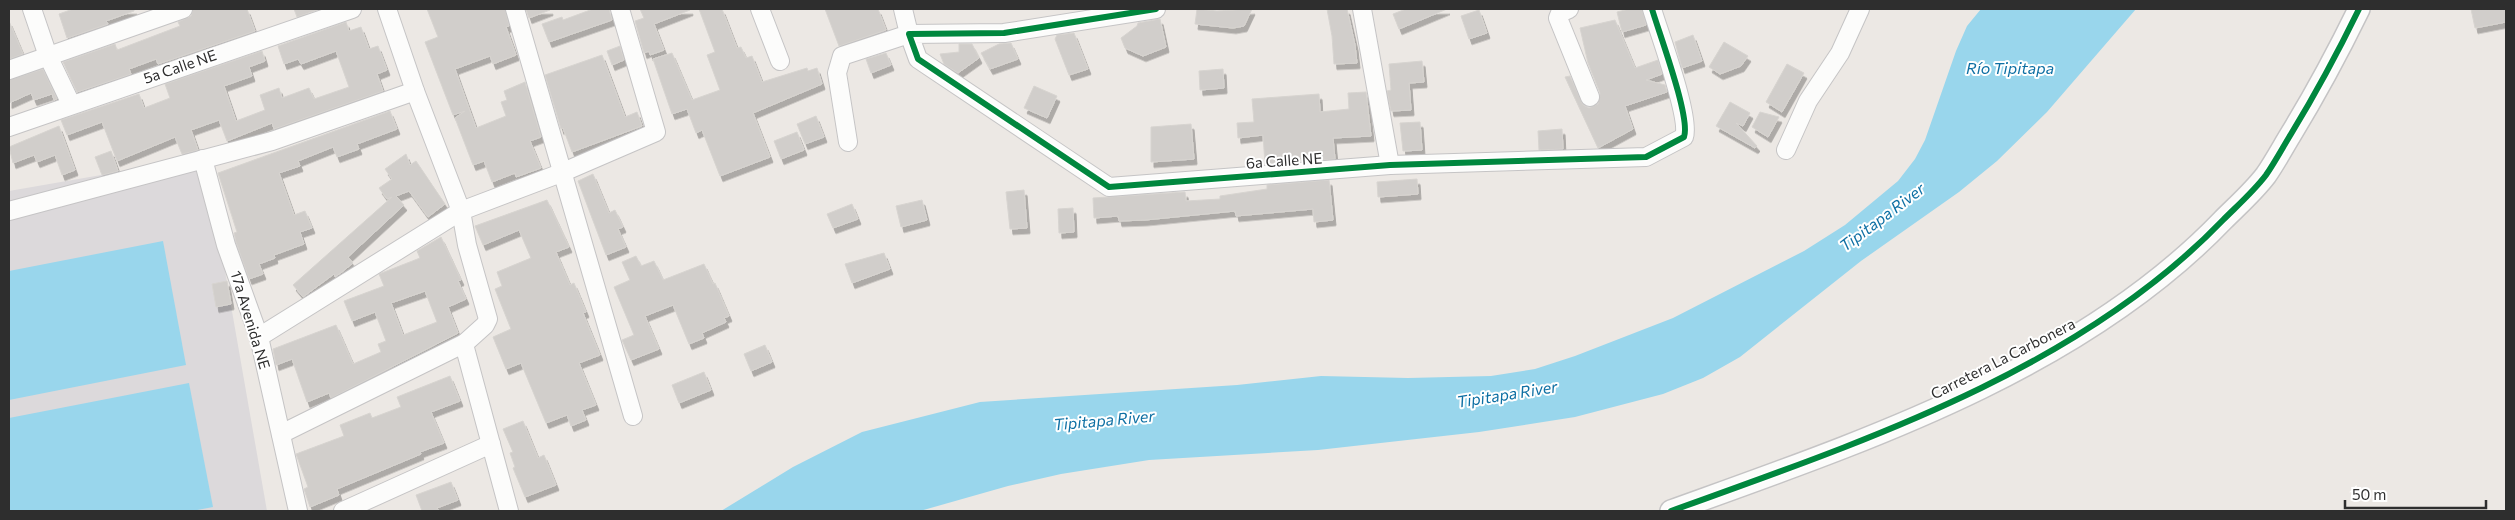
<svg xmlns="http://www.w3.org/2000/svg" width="2515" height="520" font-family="Commissioner,sans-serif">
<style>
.industrial{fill:#dcd9db}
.water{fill:#99d6ec}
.building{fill:#d1cecb;stroke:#d7d4d0;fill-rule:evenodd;filter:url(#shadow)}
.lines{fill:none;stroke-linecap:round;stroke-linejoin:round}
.minor-casing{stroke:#c5c4c5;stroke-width:20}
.tertiary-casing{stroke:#c5c4c5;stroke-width:24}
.minor{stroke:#fcfcfb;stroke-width:18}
.tertiary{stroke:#fcfcfb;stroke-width:21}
.cycleway-casing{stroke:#fff;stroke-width:9}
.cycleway{stroke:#00873e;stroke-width:6}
.labels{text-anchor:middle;stroke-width:4;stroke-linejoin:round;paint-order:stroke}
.street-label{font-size:15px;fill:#2e2e2e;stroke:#fff}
.water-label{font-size:16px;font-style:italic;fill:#0d6fa3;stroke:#fff}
</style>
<defs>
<filter id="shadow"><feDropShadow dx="3" dy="5.5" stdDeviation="0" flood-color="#0004"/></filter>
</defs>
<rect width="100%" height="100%" fill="#ece8e4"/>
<!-- industrial -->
<polygon class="industrial" points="205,157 267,511 9,511 9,191"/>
<!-- water -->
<g class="water">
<polygon points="1981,9 2136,9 2047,112 1997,161 1959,192 1861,261 1740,357 1703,378 1663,394 1575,417 1479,432 1318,450 1149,460 1061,474 1008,486 920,511 721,511 793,467 862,432 980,402 1237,385 1321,376 1408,378 1491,376 1535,369 1575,356 1673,318 1804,251 1845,225 1898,181 1915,159 1925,140 1956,51 1967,26"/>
<polygon points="163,241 186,365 9,400 9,271"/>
<polygon points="189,383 213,507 192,511 9,511 9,418"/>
</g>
<!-- building -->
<g class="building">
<polygon points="73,9 134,9 134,11 106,21 108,24 67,38 59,14"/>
<polygon points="193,9 247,9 255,31 158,64 156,59 129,69 131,74 77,92 63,62 115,44 117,50 180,26 178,22 191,16"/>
<polygon points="294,9 320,9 297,17"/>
<polygon points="427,9 505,9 509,26 506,27 516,55 493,64 490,56 455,69 476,128 506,116 501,102 507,100 504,91 525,82 541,137 530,141 541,168 516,177 515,173 492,182 484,161 473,165 455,118 465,111 453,115 425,42 438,37"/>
<polygon points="526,9 550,9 550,10 529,18"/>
<polygon points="593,9 609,9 612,20 549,42 542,24 562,17 563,20"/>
<polygon points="640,9 690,9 690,10 654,24 664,50 650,55 649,51 644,53 635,21 644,18"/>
<polygon points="699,9 722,9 737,48 741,47 746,58 752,56 762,82 807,68 808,71 817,68 822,84 753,113 770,157 720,176 702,130 696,133 687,109 672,114 653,59 672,53 692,100 720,90 707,55 715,52"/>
<polygon points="825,9 878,9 886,30 839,46"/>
<polygon points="1197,9 1217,11 1252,9 1244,26 1233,28 1195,24"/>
<polygon points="1327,9 1347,9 1355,45 1357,63 1334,64 1332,36"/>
<polygon points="1406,9 1447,9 1399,29 1393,14"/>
<polygon points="1629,9 1642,9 1646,25 1622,32 1617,12"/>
<polygon points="2471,9 2506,9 2506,22 2475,28"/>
<polygon points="1479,10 1487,33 1469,39 1461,16"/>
<polygon points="1160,19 1166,47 1143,56 1125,48 1121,38 1137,26 1138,23"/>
<polygon points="1615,20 1635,68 1658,60 1662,74 1646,80 1665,85 1667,92 1625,106 1633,129 1598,148 1565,77 1570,76 1583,105 1589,108 1598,104 1600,93 1588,63 1580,28"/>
<polygon points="9,21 23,54 9,59"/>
<polygon points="346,22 349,31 361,27 369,49 378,46 387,70 377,74 383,91 274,129 272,123 227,141 219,120 191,130 198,150 182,154 175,137 117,161 102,122 67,135 61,120 139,94 144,108 170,98 165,84 262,51 265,61 249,67 252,76 224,86 236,121 265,110 260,95 279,88 282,98 309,88 314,99 349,87 336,51 301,64 298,59 284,64 278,46"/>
<polygon points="1074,33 1088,69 1069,75 1055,39 1057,35"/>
<polygon points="1693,35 1702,61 1682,68 1675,42"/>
<polygon points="1724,42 1748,56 1741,66 1720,74 1709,67"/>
<polygon points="1011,43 1018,59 990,69 981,53 999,44"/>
<polygon points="959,44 972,44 979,58 958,73 944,64 940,54 959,52"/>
<polygon points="620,46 624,60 612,65 607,51"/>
<polygon points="886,53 891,65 871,73 866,59"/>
<polygon points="602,55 625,117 637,112 642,126 572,152 563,128 561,129 545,75"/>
<polygon points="1422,61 1424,82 1409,83 1411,110 1391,111 1387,91 1391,90 1389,64"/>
<polygon points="1787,64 1804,73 1782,112 1766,102"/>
<polygon points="43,69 57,99 54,100 52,94 34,100 31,93 9,103 9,80"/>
<polygon points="1223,69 1224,88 1200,90 1199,71"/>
<polygon points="1034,86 1057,96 1047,118 1024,108"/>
<polygon points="1366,92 1371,136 1333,138 1335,159 1265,164 1263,135 1238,138 1237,123 1254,122 1252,99 1319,94 1320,112 1349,109 1348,93"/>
<polygon points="1730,102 1750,113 1743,126 1736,123 1757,146 1755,148 1716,126"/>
<polygon points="390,111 397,129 357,144 359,149 337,157 333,147 298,161 300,166 279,173 294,215 305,211 312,228 300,232 304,244 274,255 275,258 259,264 263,274 249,279 236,242 234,233 237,232 218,173"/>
<polygon points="1760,112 1779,117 1768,137 1752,127"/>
<polygon points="816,116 824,137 805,144 797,124"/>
<polygon points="1420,122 1422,150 1403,151 1400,123"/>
<polygon points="1191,124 1194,159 1151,162 1151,127"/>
<polygon points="59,126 75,170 62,175 55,155 37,162 34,155 13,163 9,147"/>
<polygon points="1562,129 1563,149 1539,150 1538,131"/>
<polygon points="797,132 804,150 781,159 774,141"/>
<polygon points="111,151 118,171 102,175 95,157"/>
<polygon points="406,154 410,165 416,161 445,204 428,217 409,191 396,196 404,205 348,257 353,263 342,272 335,277 334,274 303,297 293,285 392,197 387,199 379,188 392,179 385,169"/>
<polygon points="593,174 609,213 615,210 623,227 618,229 626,247 606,255 578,181"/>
<polygon points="1417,179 1418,194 1378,197 1377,182"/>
<polygon points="1329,180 1333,220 1314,222 1313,209 1236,216 1235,211 1145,220 1119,221 1118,216 1094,218 1093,198 1185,192 1186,201 1220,199 1220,196 1267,189 1267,185"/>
<polygon points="1024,190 1027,228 1010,229 1006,192"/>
<polygon points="547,200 569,247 556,252 570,285 574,283 586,312 583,313 600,355 579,363 596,405 582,410 586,420 571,426 567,415 546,423 521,363 506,369 493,337 511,329 495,289 502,286 497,272 531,258 519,230 483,245 475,226"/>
<polygon points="922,200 927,220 901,227 896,206"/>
<polygon points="852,204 858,219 833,228 827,214"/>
<polygon points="1073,208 1074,232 1059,233 1058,209"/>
<path d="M441 237 461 280 458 281 466 299 448 307 458 333 331 398 329 393 307 402 292 359 276 365 273 349 336 325 353 364 381 352 378 344 386 341 375 312 352 321 344 301 384 286 379 274 420 258 417 251ZM425 291 437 322 403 335 391 303Z"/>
<polygon points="884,253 890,269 852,283 845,264"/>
<polygon points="636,256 641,266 654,261 663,280 704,264 713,284 715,283 729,316 724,318 726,322 702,333 704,338 689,344 673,305 645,316 659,349 631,360 622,340 634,335 614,287 630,280 622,262"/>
<polygon points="227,281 231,304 216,307 212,284"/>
<polygon points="765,345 772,362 751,371 744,354"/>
<polygon points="704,372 711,390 679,403 672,385"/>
<polygon points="450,376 460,401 431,412 444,443 420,452 421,454 337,489 339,495 310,507 304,489 308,487 296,454 344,436 340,425 370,413 372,418 401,407 397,397"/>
<polygon points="523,421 538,458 544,455 556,485 525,497 513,468 515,467 510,453 513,452 503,429"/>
<polygon points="451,482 458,500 437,508 439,511 422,511 416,495"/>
</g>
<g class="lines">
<defs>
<g id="minor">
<polyline points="32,9 48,56 71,104"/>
<polyline points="387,9 415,91 461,211 467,245 488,319 485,325 465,343 465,348 509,511"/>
<polyline points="515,9 633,416"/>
<polyline points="760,9 780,61"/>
<path d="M1156 9 1004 33 909 34 918 59 1109 187 1390 165 1646 157 1684 137C1691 118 1659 33 1652 9"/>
<polyline points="1362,9 1390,165"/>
<polyline points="1569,9 1560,13 1558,18 1590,97"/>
<polyline points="9,70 183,9"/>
<polyline points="9,127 352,9"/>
<polyline points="848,142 837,73 842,56 909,34 903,9"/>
<polyline points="1786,150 1808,101 1840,53 1860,9"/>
<polyline points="203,159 226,245 259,337 298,511"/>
<polyline points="9,211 272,141 415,91"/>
<polyline points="259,337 461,211 561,173 656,132 620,9"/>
<polyline points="281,434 465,343"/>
<polyline points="343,511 491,444"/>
</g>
<path id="tertiary" d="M1671 511C1862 442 2079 370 2223 220 2237 206 2254 191 2266 175 2275 162 2283 147 2291 134 2316 93 2338 52 2359 9"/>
</defs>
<!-- minor casing -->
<use href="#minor" class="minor-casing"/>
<!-- tertiary casing -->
<use href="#tertiary" class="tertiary-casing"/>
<!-- minor -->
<use href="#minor" class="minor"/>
<!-- tertiary -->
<use href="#tertiary" class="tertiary"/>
<defs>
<g id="cycleway">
<path d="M1156 9 1004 33 909 34 918 59 1109 187 1390 165 1646 157 1684 137C1691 118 1659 33 1652 9"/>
<path d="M1671 511C1862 442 2079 370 2223 220 2237 206 2254 191 2266 175 2275 162 2283 147 2291 134 2316 93 2338 52 2359 9"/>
</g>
</defs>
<!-- cycleway casing -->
<use href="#cycleway" class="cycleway-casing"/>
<!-- cycleway -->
<use href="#cycleway" class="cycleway"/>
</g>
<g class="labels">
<!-- street labels -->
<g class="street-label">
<text transform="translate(180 67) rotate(-19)" y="5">5a Calle NE</text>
<text transform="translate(1284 161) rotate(-4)" y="5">6a Calle NE</text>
<text transform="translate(250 320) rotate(73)" y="5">17a Avenida NE</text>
<text transform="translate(2003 359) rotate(-27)" y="5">Carretera La Carbonera</text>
</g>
<!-- water labels -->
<g class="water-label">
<text x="2010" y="74">Río Tipitapa</text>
<text transform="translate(1882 217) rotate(-37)" y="6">Tipitapa River</text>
<text transform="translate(1507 394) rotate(-9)" y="6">Tipitapa River</text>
<text transform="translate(1104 420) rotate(-5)" y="6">Tipitapa River</text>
</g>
</g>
<!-- border -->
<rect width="2515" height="520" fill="none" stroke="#2e2e2e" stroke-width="20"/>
<!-- scale -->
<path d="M2345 500v8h141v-8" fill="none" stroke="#2e2e2e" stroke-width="2.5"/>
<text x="2352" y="500" font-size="15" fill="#2e2e2e" stroke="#ffffff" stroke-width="4" paint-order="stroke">50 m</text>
</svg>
